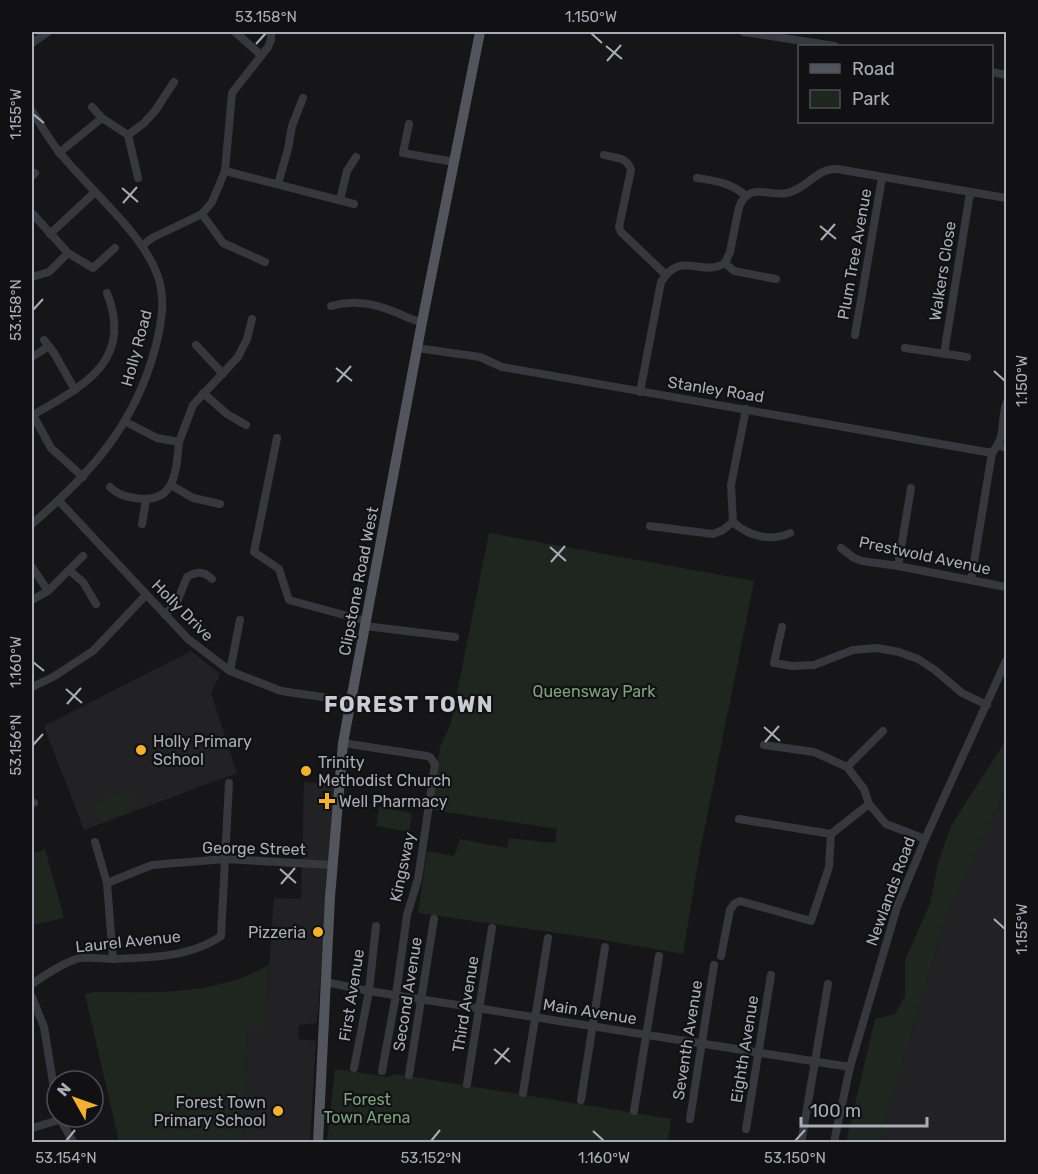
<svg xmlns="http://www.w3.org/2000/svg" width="1038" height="1174" font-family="Rubik,sans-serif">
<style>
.built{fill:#222225}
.green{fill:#1e261f}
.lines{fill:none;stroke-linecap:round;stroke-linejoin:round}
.minor{stroke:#37383d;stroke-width:8}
.major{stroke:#53555c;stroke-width:10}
.ticks{fill:none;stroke:#a8adb8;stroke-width:2}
.poi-dot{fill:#f2b134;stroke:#111113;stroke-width:2}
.labels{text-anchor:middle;stroke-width:4.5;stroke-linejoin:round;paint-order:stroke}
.street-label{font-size:16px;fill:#a8adb8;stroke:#111113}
.park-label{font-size:16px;fill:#7fa381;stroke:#111113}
.poi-label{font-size:16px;fill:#a8adb8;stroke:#111113;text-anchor:start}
.district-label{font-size:22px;font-weight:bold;letter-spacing:1.5px;fill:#c9ccd4;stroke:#111113}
.neatline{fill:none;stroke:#a8adb8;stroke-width:2}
.ticks-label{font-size:15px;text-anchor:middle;fill:#a8adb8}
</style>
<rect width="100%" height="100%" fill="#161618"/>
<!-- built -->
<g class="built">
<polygon points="191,651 220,674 211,693 237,773 84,830 44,726"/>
<polygon points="304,782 335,784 317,1023 299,1025 298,1039 316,1041 310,1142 243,1142 248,1026 265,1026 274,898 301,899"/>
<polygon points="1006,789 1006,1142 882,1142 892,1096 947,913"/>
</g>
<!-- green -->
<g class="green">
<polygon points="489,533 754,581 700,851 683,954 591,938 418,913 427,851 454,856 460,839 507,848 509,838 555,843 557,829 432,810 440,747 451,723"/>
<polygon points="1006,740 1006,789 947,913 892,1096 882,1142 846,1142 875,1019 895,1014 905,996 905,960 930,904 938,863 951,826"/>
<polygon points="129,790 136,808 99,822 92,803"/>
<polygon points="379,807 412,813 409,832 376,826"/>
<polygon points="45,849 64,918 32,925 32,854"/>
<path d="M269 965 265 1026H248L243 1142H119L85 994 94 992C142 992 189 995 235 980 247 977 258 970 269 965Z"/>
<polygon points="335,1069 389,1077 396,1074 671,1119 668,1142 327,1142"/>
</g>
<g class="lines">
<!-- minor -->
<g class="minor">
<polyline points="235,32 261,55"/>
<polyline points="744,32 835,46"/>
<polyline points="32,43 48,32"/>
<polyline points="992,72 1006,75"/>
<polyline points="92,107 102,118"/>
<path d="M32 111C41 125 49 140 60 153 88 188 137 228 155 269 167 295 162 322 155 349 134 426 91 473 32 524"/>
<polyline points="409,124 403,153 454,162"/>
<polyline points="128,135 138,178"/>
<polyline points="59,153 102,118 128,135 144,123 155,111 174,82"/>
<path d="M604 155C615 158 627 157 631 170L619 227 621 232 666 275"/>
<polyline points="225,171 354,204"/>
<polyline points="32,176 35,173"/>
<path d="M697 178C716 181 732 183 746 196"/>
<polyline points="278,184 288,149 292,126 303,98"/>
<polyline points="340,200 347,171 356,157"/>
<polyline points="32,213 68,253 49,272 32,277"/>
<polyline points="202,214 223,243 265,262"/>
<polyline points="50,234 95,192"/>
<polyline points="142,246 152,238 202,214 212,202 225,171 232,93 268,47 271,40 271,32"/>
<polyline points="68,253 93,268 115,248"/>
<polyline points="725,263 734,271 776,279"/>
<path d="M331 306C349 301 369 302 387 309 400 313 409 320 422 322"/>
<polyline points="855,335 882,178"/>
<polyline points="44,340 54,353 75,390"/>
<polyline points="196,345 223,374"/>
<path d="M417 348 480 357 502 367 992 453C1007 433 1000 426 1006 404"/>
<polyline points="905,348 967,357"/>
<polyline points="944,354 970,193"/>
<polyline points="32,357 49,346"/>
<path d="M640 392 661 282C681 249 702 278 725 263L730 252 739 207C750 181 767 197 787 193 809 188 814 169 837 169L1006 198"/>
<polyline points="203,393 227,414 246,425"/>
<path d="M746 409 731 485 733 522C748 536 771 542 790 533"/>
<polyline points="126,422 157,438 179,442 193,405 238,357 247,339 252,319"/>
<polyline points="277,438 254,552 279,569 289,600 366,621"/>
<polyline points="998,445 1006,448"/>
<path d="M83 477 51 448 33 415C84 385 134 361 107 293"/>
<polyline points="171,485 193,498 220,504"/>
<path d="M110 487C118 495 125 496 135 498 175 505 176 473 179 442"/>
<polyline points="59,501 188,639 230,671 281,691 350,701"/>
<polyline points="142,524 146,500"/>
<polyline points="650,526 713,534 723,530 733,522"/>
<polyline points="841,548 854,558 862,561 898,566 1006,587"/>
<polyline points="898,566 911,488"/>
<polyline points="32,567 48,591 32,600"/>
<polyline points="69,570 83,582 96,604"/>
<polyline points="971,580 992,453"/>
<polyline points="48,591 83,556"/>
<path d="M165 615 177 602 187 577C197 571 204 571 212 579"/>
<polyline points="365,626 455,637"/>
<polyline points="782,627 774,663 792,666 814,665 853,650 877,648 899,652 918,659 935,670 962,693 987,705"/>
<polyline points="230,671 240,620"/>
<polyline points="32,687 53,677 93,651 146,595"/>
<polyline points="343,743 427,756 430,757 435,764 418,879 407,915 396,995 382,1071"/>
<polyline points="764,745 814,752 847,767 864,789 869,804 886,824 925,839"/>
<polyline points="847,767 883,731"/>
<polyline points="32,804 34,803"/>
<polyline points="739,819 831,834 869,804"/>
<polyline points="95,842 107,883 113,959"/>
<polyline points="107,883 152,865 225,859 332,865"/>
<polyline points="721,956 730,910 734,904 740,901 811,921 829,867 831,834"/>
<polyline points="326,982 369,991 850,1067"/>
<path d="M32 984C46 974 60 965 76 959 87 956 102 959 113 959 149 958 191 957 221 936L229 783"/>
<polyline points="32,997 44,1027 57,1107"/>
<polyline points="354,1068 369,991 376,926"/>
<polyline points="409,1075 434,919"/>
<polyline points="467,1084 492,928"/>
<polyline points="523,1093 548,938"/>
<polyline points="581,1100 605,947"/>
<polyline points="634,1111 659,956"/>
<polyline points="59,1117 73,1142"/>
<polyline points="690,1119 714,965"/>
<polyline points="32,1128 59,1120"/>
<polyline points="746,1129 771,975"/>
<polyline points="802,1138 828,984"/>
<polyline points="834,1142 850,1067 897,907 925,839 1006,661"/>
</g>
<!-- major -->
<polyline class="major" points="318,1142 330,897 343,743 422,322 480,32"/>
</g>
<!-- ticks -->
<path class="ticks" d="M591 33 602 43M256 44 266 33M606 46 622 59M607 61 621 45M33 114 44 123M122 188 138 202M123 203 137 187M820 226 836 239M821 240 835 224M33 310 43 299M336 368 352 381M994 371 1005 381M337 382 351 366M550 547 566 561M551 562 565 546M33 662 44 671M66 689 82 703M67 704 81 688M764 727 780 741M765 742 779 726M33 745 43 734M280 869 296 883M281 884 295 868M994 919 1005 929M494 1049 510 1062M495 1064 509 1048M593 1131 604 1141M66 1141 75 1130M431 1141 440 1130M795 1141 805 1130"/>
<!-- markers -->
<g class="poi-dot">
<circle cx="141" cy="750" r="6"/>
<circle cx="306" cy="771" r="6"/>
<path d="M324 792h6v6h6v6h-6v6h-6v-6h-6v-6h6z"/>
<circle cx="318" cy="932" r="6"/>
<circle cx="278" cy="1111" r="6"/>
</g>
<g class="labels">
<!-- street labels -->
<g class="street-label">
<text transform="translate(854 254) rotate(-80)" y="6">Plum Tree Avenue</text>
<text transform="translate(942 271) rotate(-81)" y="6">Walkers Close</text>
<text transform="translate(136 348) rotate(-75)" y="6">Holly Road</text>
<text transform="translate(716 389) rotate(9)" y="6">Stanley Road</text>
<text transform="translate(925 555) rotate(12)" y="6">Prestwold Avenue</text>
<text transform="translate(358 581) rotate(-79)" y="6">Clipstone Road West</text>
<text transform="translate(183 610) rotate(45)" y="6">Holly Drive</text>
<text transform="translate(254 848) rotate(1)" y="6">George Street</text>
<text transform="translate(402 867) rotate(-78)" y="6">Kingsway</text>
<text transform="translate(890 891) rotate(-70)" y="6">Newlands Road</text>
<text transform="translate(128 941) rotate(-6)" y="6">Laurel Avenue</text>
<text transform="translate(407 994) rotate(-81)" y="6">Second Avenue</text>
<text transform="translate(351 995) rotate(-81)" y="6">First Avenue</text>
<text transform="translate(465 1004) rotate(-81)" y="6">Third Avenue</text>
<text transform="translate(590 1011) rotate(9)" y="6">Main Avenue</text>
<text transform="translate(687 1040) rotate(-81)" y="6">Seventh Avenue</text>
<text transform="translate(744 1049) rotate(-81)" y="6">Eighth Avenue</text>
</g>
<!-- park labels -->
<g class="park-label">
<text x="594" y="697">Queensway Park</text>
<text x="367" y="1105">Forest<tspan x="367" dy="18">Town Arena</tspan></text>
</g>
<!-- poi labels -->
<g class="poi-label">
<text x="153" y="747">Holly Primary<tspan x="153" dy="18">School</tspan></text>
<text x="318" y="768">Trinity<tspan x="318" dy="18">Methodist Church</tspan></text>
<text x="339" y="807">Well Pharmacy</text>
<text x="306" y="938" text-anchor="end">Pizzeria</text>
<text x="266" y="1108" text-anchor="end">Forest Town<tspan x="266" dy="18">Primary School</tspan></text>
</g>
<!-- district labels -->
<g class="district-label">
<text x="409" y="712">FOREST TOWN</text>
</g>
</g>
<!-- border -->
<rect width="1038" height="1174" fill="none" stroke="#111113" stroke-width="66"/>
<!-- legend -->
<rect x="798" y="45" width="195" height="78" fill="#111113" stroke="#4d4f55" stroke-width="1.5"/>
<rect x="810" y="64" width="30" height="9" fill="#53555c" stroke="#4d4f55" stroke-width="1.5"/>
<text x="852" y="75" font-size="18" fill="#a8adb8">Road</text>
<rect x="810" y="90" width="30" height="18" fill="#1e261f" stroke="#4d4f55" stroke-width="1.5"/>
<text x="852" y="105" font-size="18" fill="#a8adb8">Park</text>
<!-- north arrow -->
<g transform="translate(75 1099) rotate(310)"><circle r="28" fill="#111113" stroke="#4d4f55" stroke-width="1.5"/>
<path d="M0-4.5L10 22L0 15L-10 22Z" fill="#f2b134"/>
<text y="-9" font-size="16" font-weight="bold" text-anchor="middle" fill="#a8adb8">N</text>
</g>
<!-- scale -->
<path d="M801 1117v9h126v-9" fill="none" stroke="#a8adb8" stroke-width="3"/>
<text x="810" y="1117" font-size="18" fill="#a8adb8" stroke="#111113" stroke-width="4.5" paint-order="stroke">100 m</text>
<rect x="33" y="33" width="972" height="1108" class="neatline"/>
<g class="ticks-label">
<text x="266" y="22">53.158°N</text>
<text x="591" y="22">1.150°W</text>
<text transform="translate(16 114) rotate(-90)" y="5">1.155°W</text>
<text transform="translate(16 310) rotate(-90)" y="5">53.158°N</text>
<text transform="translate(1022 381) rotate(-90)" y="5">1.150°W</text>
<text transform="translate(16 662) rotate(-90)" y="5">1.160°W</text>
<text transform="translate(16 745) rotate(-90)" y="5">53.156°N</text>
<text transform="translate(1022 929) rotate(-90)" y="5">1.155°W</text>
<text x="66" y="1163">53.154°N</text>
<text x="431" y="1163">53.152°N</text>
<text x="604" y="1163">1.160°W</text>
<text x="795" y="1163">53.150°N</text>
</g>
</svg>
